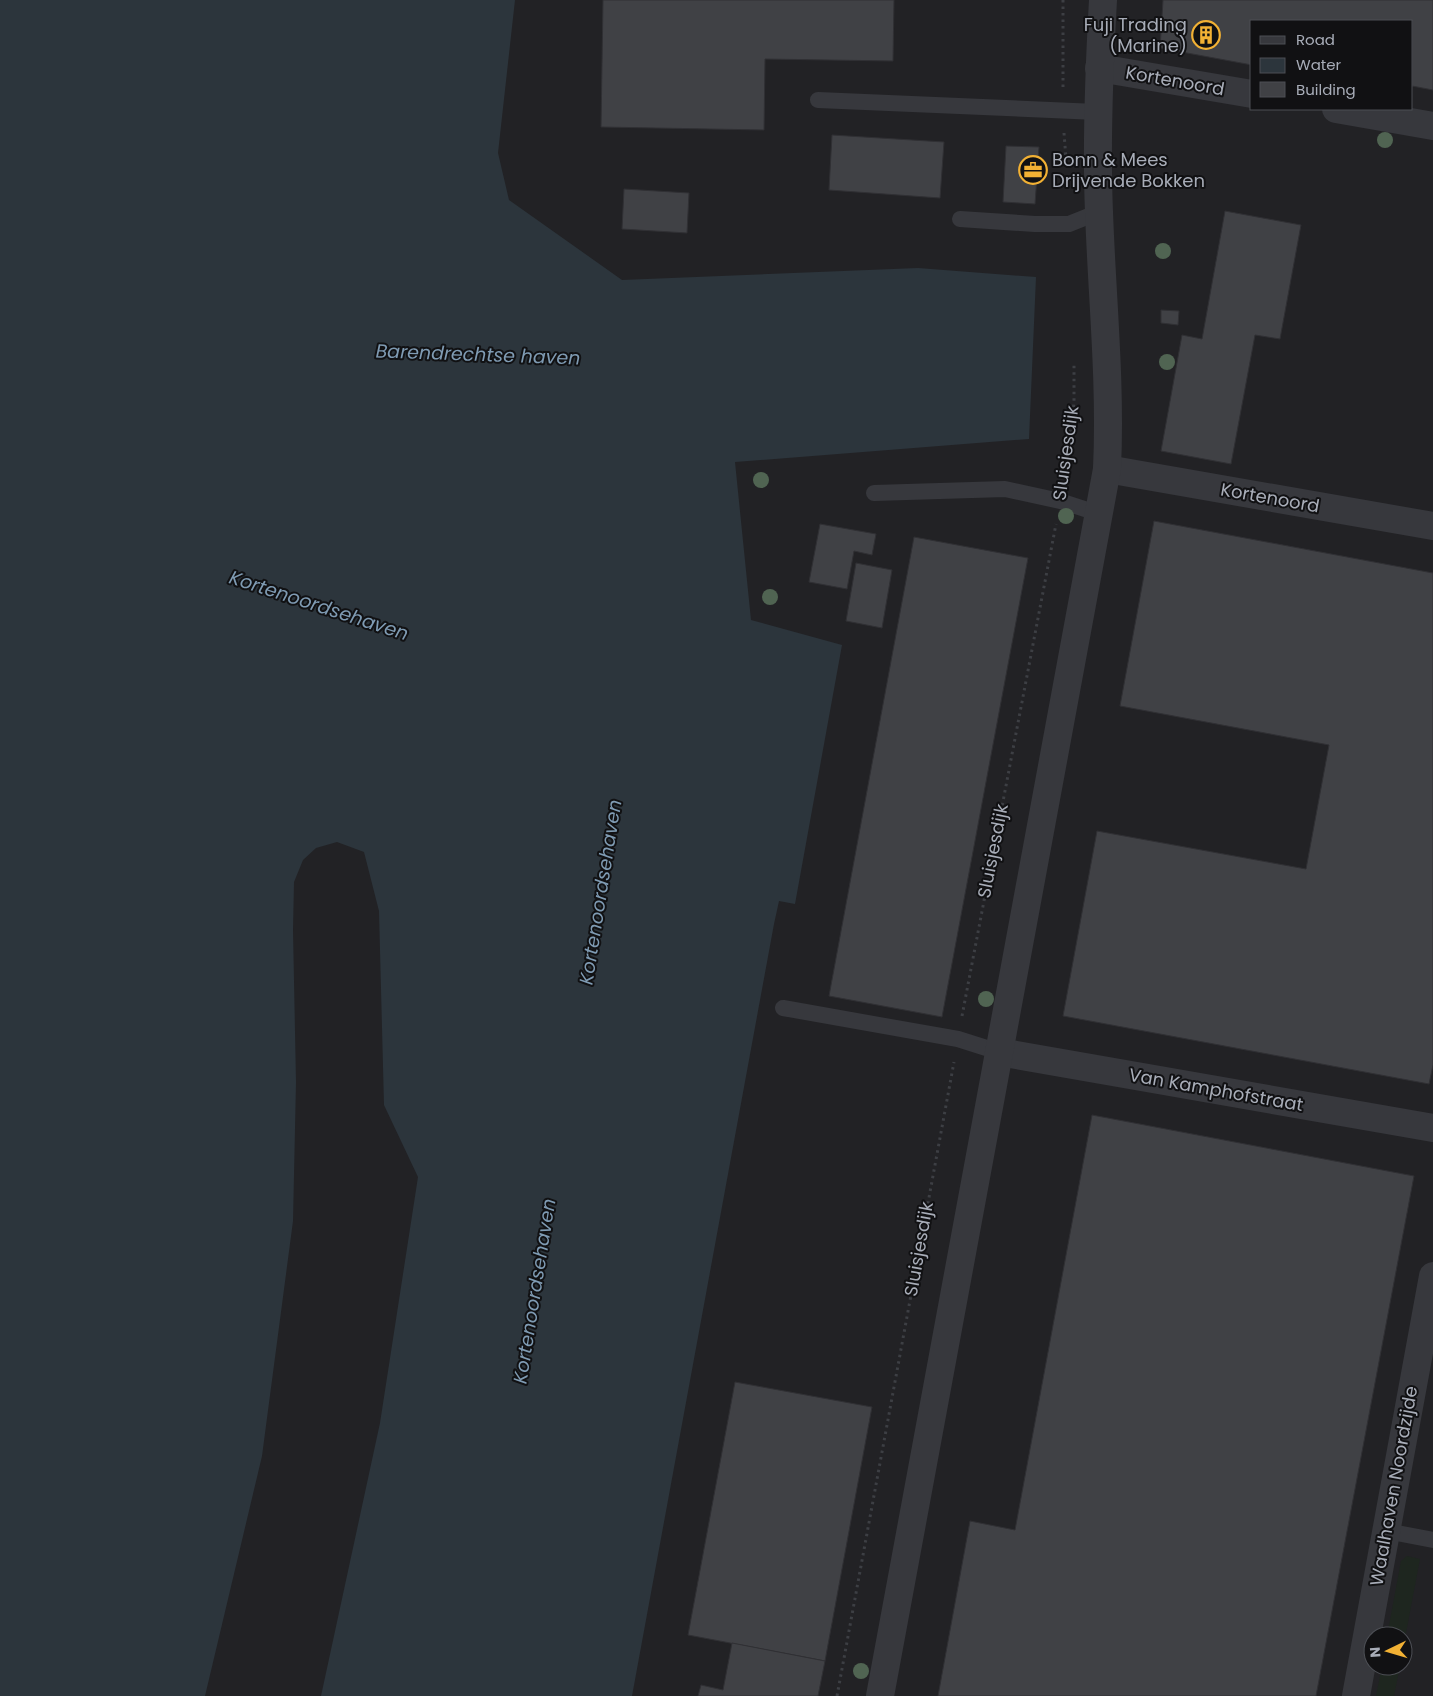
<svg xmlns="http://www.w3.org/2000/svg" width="1433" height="1696" font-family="Poppins,sans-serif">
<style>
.built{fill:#222225;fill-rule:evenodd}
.green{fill:#1e261f}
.water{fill:#2c353c}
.building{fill:#404145;stroke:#303034}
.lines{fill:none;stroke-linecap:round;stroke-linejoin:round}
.path{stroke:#3d3f44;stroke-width:3;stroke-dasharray:2.5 4;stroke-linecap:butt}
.service{stroke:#37383d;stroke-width:16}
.minor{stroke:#37383d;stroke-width:28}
.tree{fill:#506452}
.labels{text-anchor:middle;stroke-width:4;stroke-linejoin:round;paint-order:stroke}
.poi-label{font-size:18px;fill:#a8adb8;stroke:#111113;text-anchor:end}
.street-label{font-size:18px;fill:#a8adb8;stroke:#111113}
.water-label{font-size:19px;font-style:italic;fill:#7f9bb3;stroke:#111113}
</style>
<rect width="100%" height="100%" fill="#161618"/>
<!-- built -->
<path class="built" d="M465 0H1433V1696H197L267 852ZM1252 21H1412V109H1252ZM1373 1636H1403V1666H1373Z"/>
<!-- green -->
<g class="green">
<polygon points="1407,1556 1420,1559 1403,1649 1403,1636 1387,1636 1401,1561"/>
<polygon points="1382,1666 1400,1666 1394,1696 1376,1696"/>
</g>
<!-- water -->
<polygon class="water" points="0,0 515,0 498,153 509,200 622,280 918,268 1036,277 1029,439 735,462 751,620 842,645 795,904 779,901 774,924 632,1696 321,1696 380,1423 418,1177 384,1105 379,911 364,852 337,842 316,848 303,860 294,882 293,930 296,1082 293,1221 262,1456 205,1696 0,1696"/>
<!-- building -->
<g class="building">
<polygon points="603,0 894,0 893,61 765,59 764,130 601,127"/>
<polygon points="1163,0 1433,0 1433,90 1412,86 1412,21 1252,21 1252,65 1160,48"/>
<polygon points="832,135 944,142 940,198 829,190"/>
<polygon points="1006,146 1039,147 1035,204 1003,202"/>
<polygon points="624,189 689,193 687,233 622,229"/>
<polygon points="1225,211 1301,225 1280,339 1255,335 1231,464 1161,451 1182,335 1202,339"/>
<polygon points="1161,310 1179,311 1178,325 1161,323"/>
<polygon points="1154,521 1433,573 1433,1065 1429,1084 1063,1016 1097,831 1306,869 1329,745 1120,706"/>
<polygon points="820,524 876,534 872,555 854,551 847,589 809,582"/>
<polygon points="914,537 1028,558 942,1017 829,996"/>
<polygon points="856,563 892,570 882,628 846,621"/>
<polygon points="1092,1115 1414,1176 1316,1696 938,1696 970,1521 1015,1530"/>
<polygon points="735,1382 872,1407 825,1661 688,1635"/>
<polygon points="732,1643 825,1661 818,1696 698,1696 701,1685 723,1690"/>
</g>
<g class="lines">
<!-- path -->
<g class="path">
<polyline points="1063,0 1063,87"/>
<polyline points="1064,133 1066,159"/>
<polyline points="1064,478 1074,403 1074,363"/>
<polyline points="962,1016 1056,524"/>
<polyline points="837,1696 954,1062"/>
</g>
<!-- service -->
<g class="service">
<polyline points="818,100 1097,112"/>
<polyline points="960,219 1035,224 1069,224 1099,212"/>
<polyline points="874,493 1005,489 1060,501 1100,514"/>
<polyline points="783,1008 958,1039 999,1052"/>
<polyline points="1386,1531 1433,1540"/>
</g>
<!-- minor -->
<g class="minor">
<polyline points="1099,68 1252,94"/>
<polyline points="1336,109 1433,126"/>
<polyline points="1107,469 1433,526"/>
<polyline points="999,1052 1433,1128"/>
<path d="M880 1696 1107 469C1111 383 1102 298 1099 212 1096 141 1099 71 1103 0"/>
<polyline points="1356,1696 1433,1276"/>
</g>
</g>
<!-- trees -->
<g class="tree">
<circle cx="1385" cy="140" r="8"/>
<circle cx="1163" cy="251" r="8"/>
<circle cx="1167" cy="362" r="8"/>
<circle cx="761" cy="480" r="8"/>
<circle cx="1066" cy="516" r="8"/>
<circle cx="770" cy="597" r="8"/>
<circle cx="986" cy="999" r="8"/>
<circle cx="861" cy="1671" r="8"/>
</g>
<!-- icons -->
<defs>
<symbol id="building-ring" viewBox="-11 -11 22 22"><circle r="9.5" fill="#111113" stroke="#f2b134" stroke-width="1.5"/><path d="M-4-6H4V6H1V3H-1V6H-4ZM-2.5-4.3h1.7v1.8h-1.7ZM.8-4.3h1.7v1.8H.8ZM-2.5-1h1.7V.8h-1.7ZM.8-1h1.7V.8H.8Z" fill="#f2b134"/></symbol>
<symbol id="office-ring" viewBox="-11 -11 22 22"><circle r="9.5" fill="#111113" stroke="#f2b134" stroke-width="1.5"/><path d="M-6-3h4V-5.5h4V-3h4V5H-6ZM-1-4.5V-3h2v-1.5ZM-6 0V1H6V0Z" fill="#f2b134"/></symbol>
</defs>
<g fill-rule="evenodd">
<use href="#building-ring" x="1190" y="19" width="32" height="32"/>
<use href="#office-ring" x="1017" y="154" width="32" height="32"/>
</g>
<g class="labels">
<!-- poi labels -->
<g class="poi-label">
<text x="1187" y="31">Fuji Trading<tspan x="1187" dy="21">(Marine)</tspan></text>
<text x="1052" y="166" text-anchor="start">Bonn &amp; Mees<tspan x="1052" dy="21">Drijvende Bokken</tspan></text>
</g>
<!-- street labels -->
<g class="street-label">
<text transform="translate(1175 81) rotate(10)" y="6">Kortenoord</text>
<text transform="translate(1066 453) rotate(-82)" y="6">Sluisjesdijk</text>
<text transform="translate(1270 498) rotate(10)" y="6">Kortenoord</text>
<text transform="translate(993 851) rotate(-79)" y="6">Sluisjesdijk</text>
<text transform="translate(1216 1090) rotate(10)" y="6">Van Kamphofstraat</text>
<text transform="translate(919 1249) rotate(-80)" y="6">Sluisjesdijk</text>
<text transform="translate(1394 1486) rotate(-80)" y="6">Waalhaven Noordzijde</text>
</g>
<!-- water labels -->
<g class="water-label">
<text transform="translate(478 354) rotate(2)" y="7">Barendrechtse haven</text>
<text transform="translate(319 605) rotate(18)" y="7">Kortenoordsehaven</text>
<text transform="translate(600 892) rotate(-81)" y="7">Kortenoordsehaven</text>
<text transform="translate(534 1291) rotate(-81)" y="7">Kortenoordsehaven</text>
</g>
</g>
<!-- legend -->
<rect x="1250" y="20" width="162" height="90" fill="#111113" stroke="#4d4f55"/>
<rect x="1260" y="36" width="25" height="8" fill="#37383d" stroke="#4d4f55"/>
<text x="1296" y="45" font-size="15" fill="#a8adb8">Road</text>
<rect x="1260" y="58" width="25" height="15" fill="#2c353c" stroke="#4d4f55"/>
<text x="1296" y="70" font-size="15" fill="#a8adb8">Water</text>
<rect x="1260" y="82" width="25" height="15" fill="#404145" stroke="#4d4f55"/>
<text x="1296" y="95" font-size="15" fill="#a8adb8">Building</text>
<!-- north arrow -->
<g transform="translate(1388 1651) rotate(265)"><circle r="24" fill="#111113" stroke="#4d4f55"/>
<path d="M0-4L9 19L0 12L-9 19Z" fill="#f2b134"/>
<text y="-8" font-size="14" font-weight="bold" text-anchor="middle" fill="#a8adb8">N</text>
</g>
</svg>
